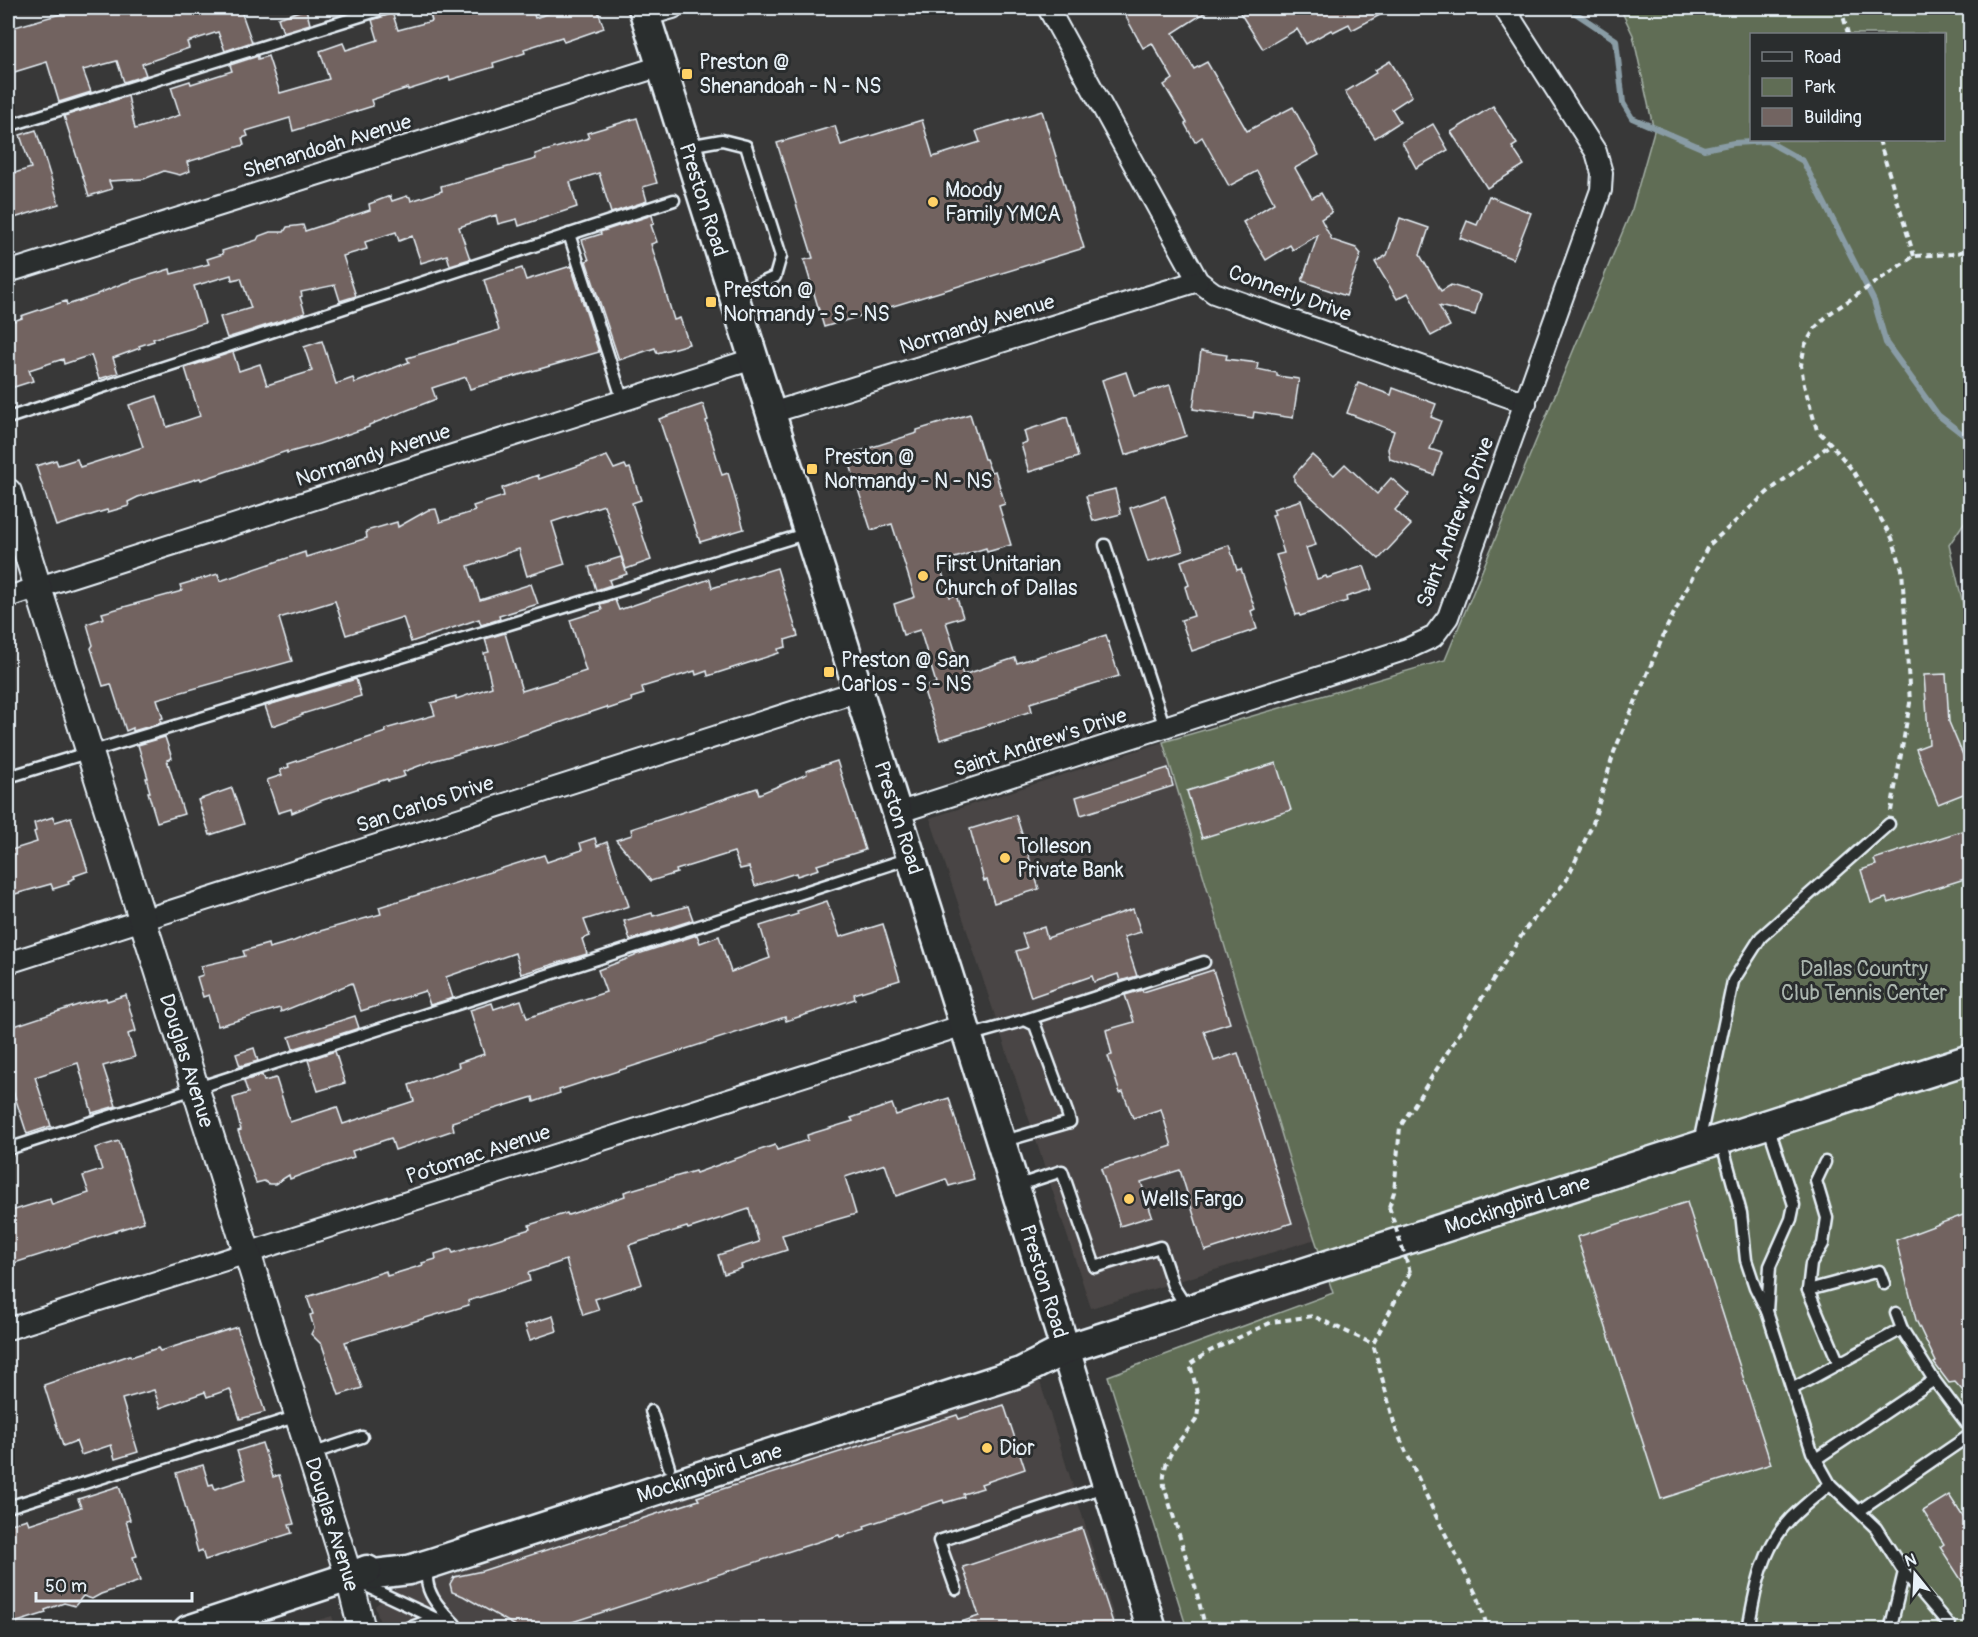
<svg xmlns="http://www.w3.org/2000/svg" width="1978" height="1637" font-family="Pangolin,sans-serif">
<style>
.built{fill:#494544}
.green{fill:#606d55;stroke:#a4afa6;stroke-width:1.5;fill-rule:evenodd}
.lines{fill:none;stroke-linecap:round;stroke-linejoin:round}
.stream{stroke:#899ca5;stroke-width:6}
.building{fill:#726461;stroke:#e8f1f8;stroke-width:1.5}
.service-casing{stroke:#e8f1f8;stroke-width:15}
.minor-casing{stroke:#e8f1f8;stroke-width:24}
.tertiary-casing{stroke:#e8f1f8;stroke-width:30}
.secondary-casing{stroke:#e8f1f8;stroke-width:33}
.path{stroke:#e8f1f8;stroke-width:4;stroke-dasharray:6 4.5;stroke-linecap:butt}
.service{stroke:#2a2d2e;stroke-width:10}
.minor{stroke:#2a2d2e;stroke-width:20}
.tertiary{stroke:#2a2d2e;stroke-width:26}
.secondary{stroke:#2a2d2e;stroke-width:28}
.path-bridge{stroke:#e8f1f8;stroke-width:4;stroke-dasharray:6 4.5;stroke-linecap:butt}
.poi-dot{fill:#ffd166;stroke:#2a2d2e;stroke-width:2}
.labels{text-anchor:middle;stroke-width:6;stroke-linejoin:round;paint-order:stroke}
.poi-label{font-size:21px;fill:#e8f1f8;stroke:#2a2d2e;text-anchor:start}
.street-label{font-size:21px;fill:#e8f1f8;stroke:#2a2d2e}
.park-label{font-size:21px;fill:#abb6af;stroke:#2a2d2e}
</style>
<rect width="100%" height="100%" fill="#383838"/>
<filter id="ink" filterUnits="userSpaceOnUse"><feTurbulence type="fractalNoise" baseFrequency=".0167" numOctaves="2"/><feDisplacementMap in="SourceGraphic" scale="12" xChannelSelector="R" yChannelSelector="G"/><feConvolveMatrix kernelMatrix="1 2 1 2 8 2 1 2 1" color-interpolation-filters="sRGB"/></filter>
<g filter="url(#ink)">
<!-- built -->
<g class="built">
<polygon points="1163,742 1299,1192 1316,1239 1091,1308 930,818"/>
<polygon points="1040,1382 1118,1629 382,1630 375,1606 401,1584"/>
<polygon points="332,1616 336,1629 289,1629"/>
</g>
<!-- green -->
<path class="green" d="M1620 8H1970V514L1949 545 1970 633V1629H1187L1108 1376 1333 1293 1299 1192 1163 742 1445 660 1632 209 1654 131 1633 35ZM1752 34H1944V140H1752Z"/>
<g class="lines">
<!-- stream -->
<polyline class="stream" points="1568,8 1616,40 1623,103 1632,118 1704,149 1734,143 1767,141 1803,161 1874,301 1886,343 1938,415 1970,440"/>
</g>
<!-- building -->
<g class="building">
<polygon points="81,8 240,8 252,42 225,51 218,32 187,42 189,48 142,64 146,75 124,82 117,61 83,70 91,92 59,102 47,62 8,74 8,29"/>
<polygon points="452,8 532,8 535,18 564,8 597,8 604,28 564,42 562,37 524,49 525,53 493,63 494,67 450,80 449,77 408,90 408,88 371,100 373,106 293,131 290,118 246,131 248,136 242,138 244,145 187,162 190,171 180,175 164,171 144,179 109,181 112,189 89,196 64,116 128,96 135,129 180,115 171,87 190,81 191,84 232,71 230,65 258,56 258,59 268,56 280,93 329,79 320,51 343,43 346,50 378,40 372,20 388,15 392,12 398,30 432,21 430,14"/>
<polygon points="1121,8 1212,8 1173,33 1194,69 1207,62 1247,131 1293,107 1319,155 1295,168 1312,198 1321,193 1332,212 1321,219 1332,240 1356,248 1361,254 1346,296 1302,281 1318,235 1293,250 1290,245 1266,260 1243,222 1274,203 1257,171 1229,186 1202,137 1195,142 1185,124 1187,123 1164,85 1173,79 1152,43 1143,48"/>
<polygon points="1237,8 1393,8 1352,30 1349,24 1333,32 1331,30 1306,44 1297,29 1263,49"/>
<polygon points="306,9 310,24 283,32 278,18"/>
<polygon points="1390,61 1412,96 1392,109 1400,122 1375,138 1345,92 1376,73 1375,70"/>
<polygon points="1493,106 1517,144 1512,147 1524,165 1487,188 1451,132"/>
<polygon points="1042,111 1084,248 824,327 804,260 813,258 777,143 835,126 841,145 922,120 933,157 980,142 976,131"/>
<polygon points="637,118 657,183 643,187 647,201 611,213 599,173 570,182 577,207 519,226 517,219 498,224 496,215 459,227 470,259 450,265 447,255 421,263 412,236 399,241 396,232 365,242 367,249 343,256 356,296 340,301 335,285 301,292 302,296 300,297 305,313 227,338 220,317 251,308 241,278 232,280 231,275 194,286 205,323 153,339 154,341 139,346 140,348 113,358 118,373 99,379 91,355 64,364 63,359 29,370 33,381 8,389 8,323 22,318 21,316 66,301 67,305 97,295 97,294 124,283 170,269 171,274 209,264 207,259 223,254 222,251 257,240 259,236 270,232 284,232 287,227 303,225 305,231 370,210 369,204 390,196 392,201 407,196 410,197 411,201 442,191 441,186 536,159 535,154 589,138 587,133"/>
<polygon points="1433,124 1448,150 1416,168 1402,142"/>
<polygon points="36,130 59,204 11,219 8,207 8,175 31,168 20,135"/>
<polygon points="1489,196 1531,213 1513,259 1460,238 1467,221 1477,225"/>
<polygon points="652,215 654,224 651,225 657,242 651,244 674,320 680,318 689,344 657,353 655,348 619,360 586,261 589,260 582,240 601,234 600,232"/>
<polygon points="1400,218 1429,228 1420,255 1441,291 1451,285 1481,294 1475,315 1439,306 1450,326 1431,336 1408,293 1397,299 1375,262 1387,255"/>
<polygon points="571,266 599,352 470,389 466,377 432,388 436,399 369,425 369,427 319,444 287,453 287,451 201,480 200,478 138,497 128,502 129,506 108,512 107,510 56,526 36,466 56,460 58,465 77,459 80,467 143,447 129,405 157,396 167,427 200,416 185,368 233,352 239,371 260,364 267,385 312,371 304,347 322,341 336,384 353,378 355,383 409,362 407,358 499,330 484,280 522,268 526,280"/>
<polygon points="1201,351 1227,355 1226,359 1258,363 1257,369 1277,373 1277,376 1299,379 1293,418 1254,412 1253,418 1193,409"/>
<polygon points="1126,372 1134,396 1170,385 1186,436 1125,455 1102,380"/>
<polygon points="1358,383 1391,395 1393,388 1436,404 1431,417 1441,421 1430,449 1442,453 1434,475 1390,459 1388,449 1394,431 1347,413"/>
<polygon points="703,404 708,420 706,421 722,475 728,473 744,529 700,542 659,419"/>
<polygon points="970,414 984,459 986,459 991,472 995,471 1005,504 999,506 1011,545 987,552 986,548 939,563 950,597 956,595 963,617 946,622 963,675 1015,658 1017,663 1106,635 1119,676 1030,703 1032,711 940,740 923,688 936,683 920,630 903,635 894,604 915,597 892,524 871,530 847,455 917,433 917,430"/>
<polygon points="1067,417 1078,457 1029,472 1021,444 1027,442 1024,431"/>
<polygon points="1312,455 1334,475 1345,464 1377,494 1391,478 1409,494 1395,510 1411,525 1379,559 1294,481 1294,475"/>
<polygon points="607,456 614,469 625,465 627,469 630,468 641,500 632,503 651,560 626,569 604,505 552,522 565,564 527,576 519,549 468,566 480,600 531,584 538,604 499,616 500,619 481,625 479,619 411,642 403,617 346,635 335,601 279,618 292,661 157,699 163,718 160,719 161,723 133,731 133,728 126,731 111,684 103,686 91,648 93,645 87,624 104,618 102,613 182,591 180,585 218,574 220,581 305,552 306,557 367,538 366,531 397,522 398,527 428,510 436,509 440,522 475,511 473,506 504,496 502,488 538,475 539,479"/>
<polygon points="1115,489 1121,514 1093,521 1086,496"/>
<polygon points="1165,496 1183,551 1148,562 1130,508"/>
<polygon points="1301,500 1316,545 1306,548 1317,579 1326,576 1327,578 1364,566 1372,589 1346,597 1347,601 1300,616 1299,614 1296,615 1276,555 1284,553 1272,515 1275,514 1273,509"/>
<polygon points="1229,545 1237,570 1241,569 1255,609 1251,611 1257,629 1192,651 1181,620 1194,616 1185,587 1189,585 1181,561"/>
<polygon points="621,557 627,574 609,580 611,585 596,590 589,567"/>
<polygon points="777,568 798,636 785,640 786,647 778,649 779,653 708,676 707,671 696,675 695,671 642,687 644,694 631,698 632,701 608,709 607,707 508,740 432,761 403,772 405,776 388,781 387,779 323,800 292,813 291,809 278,813 267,780 282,775 280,770 289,767 288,764 386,732 385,729 435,715 431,703 456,696 456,699 492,687 484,653 489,652 485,639 505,633 522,691 586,671 570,620 602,610 600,604 615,600 619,610 710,579 712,588"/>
<polygon points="1946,674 1949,722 1971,774 1971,791 1938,804 1916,749 1929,744 1924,675"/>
<polygon points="356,679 361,696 302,714 303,715 272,726 265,706"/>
<polygon points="165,737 172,758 167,760 184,814 157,822 148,792 150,792 146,778 148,778 138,745"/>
<polygon points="837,761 865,850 817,865 819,869 797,876 796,873 755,886 749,867 740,869 734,852 676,870 677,873 651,881 616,840 632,835 631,829 757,788 759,794 807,774 806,771"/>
<polygon points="1276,763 1291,810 1202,838 1187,791"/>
<polygon points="1168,768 1173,786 1081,815 1076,797"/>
<polygon points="232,788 244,824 210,835 198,800"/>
<polygon points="1016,815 1039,889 994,903 987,880 984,881 970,829"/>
<polygon points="53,817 55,822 71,817 88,871 74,876 75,878 68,881 69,884 53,889 51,884 8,896 8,851 37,842 34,832 36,831 34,823"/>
<polygon points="1971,828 1971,877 1888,903 1886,898 1871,903 1861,870 1876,865 1874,859"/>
<polygon points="595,838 597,846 607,842 629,906 584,920 590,936 582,939 587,954 521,974 515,953 446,977 453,998 430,1005 425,991 361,1011 352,983 281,1012 280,1008 218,1026 209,995 203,997 197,977 203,975 201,966 245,956 243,951 268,944 269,948 294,941 313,933 381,914 379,907 544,855 547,862 582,850 580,843"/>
<polygon points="827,901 840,937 883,924 900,980 854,994 855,999 786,1021 785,1017 559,1090 560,1093 534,1102 533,1097 452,1122 454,1130 395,1150 391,1138 352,1151 354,1157 306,1173 290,1179 289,1175 275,1184 269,1184 264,1181 256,1183 238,1131 241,1130 233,1098 248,1093 244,1081 262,1075 264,1081 276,1078 290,1122 337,1107 343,1124 414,1101 409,1085 459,1067 458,1063 484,1054 470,1010 492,1003 494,1009 521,1000 527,1018 606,992 598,970 635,956 635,955 697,935 700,943 719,936 731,972 770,958 760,926 798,914 797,911"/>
<polygon points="688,906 693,920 630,940 624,921 652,913 653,916"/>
<polygon points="1133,909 1141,932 1124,937 1137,976 1120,981 1118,974 1094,982 1092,976 1031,997 1016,951 1027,948 1022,934 1044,927 1047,938"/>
<polygon points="1213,970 1230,1023 1204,1031 1214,1061 1238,1053 1292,1223 1205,1251 1180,1170 1141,1182 1152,1216 1120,1226 1101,1169 1172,1146 1161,1109 1133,1118 1123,1092 1120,1093 1108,1056 1112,1055 1106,1030 1134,1022 1125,995 1142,990 1143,992"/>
<polygon points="126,995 136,1031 128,1034 135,1057 103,1066 116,1106 92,1113 78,1063 35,1077 51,1126 27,1134 13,1091 8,1093 8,1028 81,1004 106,998 107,1001"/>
<polygon points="355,1016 359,1028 293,1049 289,1037"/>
<polygon points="254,1048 258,1061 240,1066 236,1054"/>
<polygon points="335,1051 345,1083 318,1091 308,1060"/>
<polygon points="949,1098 974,1179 949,1186 946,1179 896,1196 885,1164 845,1177 856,1214 782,1235 787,1250 741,1265 742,1268 724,1274 718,1255 759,1242 749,1209 688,1229 687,1227 629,1245 642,1284 595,1299 599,1310 583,1315 566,1260 528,1273 530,1281 468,1301 469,1305 345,1342 362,1388 339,1395 322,1345 311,1334 314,1328 310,1315 313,1314 307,1297 386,1271 387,1276 423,1265 422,1263 436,1259 435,1254 451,1249 453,1253 530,1229 529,1225 567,1213 568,1215 625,1196 624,1192 695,1171 696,1173 760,1150 775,1145 777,1150 808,1140 807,1135 853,1121 851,1118 892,1104 896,1115"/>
<polygon points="119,1141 144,1222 8,1265 8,1212 50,1199 52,1205 89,1193 83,1176 102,1170 95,1148"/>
<polygon points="1687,1202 1771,1464 1661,1499 1577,1237"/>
<polygon points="1971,1212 1971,1400 1955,1382 1949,1383 1934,1363 1936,1362 1916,1320 1896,1240"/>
<polygon points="553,1316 557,1331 530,1340 525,1325"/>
<polygon points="237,1327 265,1412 240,1419 230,1389 207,1397 205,1392 160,1408 154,1390 122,1399 138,1452 115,1459 111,1445 81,1455 76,1441 63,1446 44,1385 130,1355 131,1357 158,1348 160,1351"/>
<polygon points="1004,1405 1025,1469 981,1484 983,1488 963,1494 964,1497 944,1503 943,1500 864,1526 865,1529 840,1537 839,1535 551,1629 521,1629 463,1596 452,1592 450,1584 454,1577 482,1571 699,1500 697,1497 957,1415 959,1419"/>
<polygon points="262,1443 273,1477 279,1475 294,1524 289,1525 292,1533 205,1560 202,1550 198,1552 176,1473 203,1465 209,1485 213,1484 215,1489 246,1479 237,1451"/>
<polygon points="119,1486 130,1520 126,1521 137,1556 133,1557 140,1581 101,1594 92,1599 83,1596 75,1606 64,1603 45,1610 46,1613 14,1623 8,1601 8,1525 27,1519 29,1524 81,1507 78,1499"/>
<polygon points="1949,1495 1971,1529 1971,1595 1940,1547 1944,1544 1923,1511"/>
<polygon points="1082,1528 1115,1629 949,1629 949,1626 979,1616 963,1567"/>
</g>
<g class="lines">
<defs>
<g id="service">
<polyline points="8,126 386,8"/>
<polyline points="688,146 722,140 746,146 781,256 775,277 733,295"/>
<polyline points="569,234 623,401"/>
<polyline points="8,418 674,200"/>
<polyline points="1105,545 1165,728"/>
<polyline points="8,777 808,533"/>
<polyline points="1025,1020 1204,962"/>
<polyline points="968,1036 1025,1020 1035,1025 1067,1112 1070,1122 1001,1142"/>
<polyline points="1721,1140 1741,1213 1746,1260 1755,1287 1767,1311 1812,1452 1830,1484 1876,1528 1904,1572 1890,1630"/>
<polyline points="1699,1143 1733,981 1761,937 1889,824"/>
<polyline points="8,1149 910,858"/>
<polyline points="1825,1162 1816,1181 1827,1218 1823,1244 1811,1264 1808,1290 1839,1364"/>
<polyline points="1016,1186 1062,1171 1095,1267 1160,1247 1173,1286 1187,1308"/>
<polyline points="1808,1290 1879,1271 1884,1284"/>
<polyline points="1767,1311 1770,1266 1791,1219 1794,1205 1768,1125"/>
<polyline points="1896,1313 1902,1329"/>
<polyline points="1792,1389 1902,1329 1934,1380"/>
<polyline points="651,1411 669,1467"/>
<polyline points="311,1454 362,1437"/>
<polyline points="1816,1459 1934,1380 1970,1428"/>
<polyline points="8,1507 298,1416"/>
<polyline points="1859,1511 1970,1435"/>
<path d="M430 1566C419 1588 441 1610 455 1624"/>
<polyline points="1904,1572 1949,1625 1950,1630"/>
<polyline points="360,1583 460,1630"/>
<polyline points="956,1589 939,1541 1107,1486"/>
<polyline points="403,1630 436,1618"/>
<path d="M1748 1630C1755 1590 1762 1548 1791 1518 1803 1506 1817 1495 1830 1484"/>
</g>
<g id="minor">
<polyline points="1048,8 1198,281 1214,293 1526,403"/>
<polyline points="645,16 673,8"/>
<polyline points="8,272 661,66"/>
<polyline points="771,413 1198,281"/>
<polyline points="8,597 753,359"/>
<polyline points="897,813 1407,649 1433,637 1448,617 1601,190 1602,173 1596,152 1504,8"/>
<polyline points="8,963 858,691"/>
<polyline points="8,1329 964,1025"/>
</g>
<g id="tertiary">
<path id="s1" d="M8 492 349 1577 362 1630"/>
</g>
<g id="secondary">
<path id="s2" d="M643 8 1001 1142 1152 1630"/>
<path id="s3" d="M349 1577 409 1570 432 1563 1021 1372 1066 1349 1970 1059"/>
<polyline points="188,1630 349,1577 367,1570"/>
</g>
</defs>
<!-- service casing -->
<use href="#service" class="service-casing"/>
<!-- minor casing -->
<use href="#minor" class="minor-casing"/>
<!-- tertiary casing -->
<use href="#tertiary" class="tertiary-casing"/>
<!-- secondary casing -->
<use href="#secondary" class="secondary-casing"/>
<!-- path -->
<g class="path">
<polyline points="1841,8 1848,34"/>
<polyline points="1879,140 1914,256"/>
<polyline points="1891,811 1910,703 1902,569 1892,538 1853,471 1831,444 1817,430 1804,385 1801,365 1805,345 1815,328 1829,314 1914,256 1952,254 1961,252 1970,244"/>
<polyline points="1389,1207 1394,1192 1400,1127 1527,927 1566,881 1593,823 1614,752 1667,627 1708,546 1769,491 1831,444"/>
<polyline points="1410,1272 1373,1344 1396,1430 1433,1510 1479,1600 1488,1630"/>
<path d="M1206 1630 1195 1586 1164 1486C1162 1462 1173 1449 1187 1431 1189 1428 1194 1424 1196 1420 1202 1405 1194 1380 1190 1364L1210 1351 1272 1322 1313 1316 1373 1344"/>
</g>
<!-- service -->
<use href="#service" class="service"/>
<!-- minor -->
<use href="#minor" class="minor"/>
<!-- tertiary -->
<use href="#tertiary" class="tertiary"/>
<!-- secondary -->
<use href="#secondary" class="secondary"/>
<!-- path-bridge -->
<polyline class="path-bridge" points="1389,1207 1410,1272"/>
</g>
</g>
<!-- markers -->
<g class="poi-dot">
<rect x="681" y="68" width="12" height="12" rx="3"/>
<circle cx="933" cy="202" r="6"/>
<rect x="705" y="296" width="12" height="12" rx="3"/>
<rect x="806" y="463" width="12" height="12" rx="3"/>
<circle cx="923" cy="576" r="6"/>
<rect x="823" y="666" width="12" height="12" rx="3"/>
<circle cx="1005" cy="858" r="6"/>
<circle cx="1129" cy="1199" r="6"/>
<circle cx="987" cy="1448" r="6"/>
</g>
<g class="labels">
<!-- poi labels -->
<g class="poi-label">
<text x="699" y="69">Preston @<tspan x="699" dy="24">Shenandoah - N - NS</tspan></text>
<text x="945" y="197">Moody<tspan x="945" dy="24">Family YMCA</tspan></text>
<text x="723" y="297">Preston @<tspan x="723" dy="24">Normandy - S - NS</tspan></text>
<text x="824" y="464">Preston @<tspan x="824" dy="24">Normandy - N - NS</tspan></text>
<text x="935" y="571">First Unitarian<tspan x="935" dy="24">Church of Dallas</tspan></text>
<text x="841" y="667">Preston @ San<tspan x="841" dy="24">Carlos - S - NS</tspan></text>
<text x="1017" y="853">Tolleson<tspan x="1017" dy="24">Private Bank</tspan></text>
<text x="1141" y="1206">Wells Fargo</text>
<text x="999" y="1455">Dior</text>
</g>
<!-- street labels -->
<g class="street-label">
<text transform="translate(327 146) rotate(-17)" y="7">Shenandoah Avenue</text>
<text dy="7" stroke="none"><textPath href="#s2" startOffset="201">Preston Road</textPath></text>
<text transform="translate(1290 293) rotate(20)" y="7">Connerly Drive</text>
<text transform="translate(977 324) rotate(-17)" y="7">Normandy Avenue</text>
<text transform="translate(373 455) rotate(-18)" y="7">Normandy Avenue</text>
<text transform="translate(1455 522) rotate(-69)" y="7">Saint Andrew's Drive</text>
<text transform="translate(1040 742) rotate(-18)" y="7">Saint Andrew's Drive</text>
<text transform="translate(425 804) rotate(-18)" y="7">San Carlos Drive</text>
<text dy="7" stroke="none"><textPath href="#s2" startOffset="849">Preston Road</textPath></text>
<text dy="7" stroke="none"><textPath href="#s1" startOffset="596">Douglas Avenue</textPath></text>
<text transform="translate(478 1154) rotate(-18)" y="7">Potomac Avenue</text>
<text dy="7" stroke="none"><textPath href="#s3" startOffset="1228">Mockingbird Lane</textPath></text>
<text dy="7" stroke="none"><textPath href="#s2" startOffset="1335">Preston Road</textPath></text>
<text dy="7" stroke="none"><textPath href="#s3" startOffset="376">Mockingbird Lane</textPath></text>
<text dy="7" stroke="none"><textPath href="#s1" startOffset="1082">Douglas Avenue</textPath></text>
</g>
<!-- park labels -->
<g class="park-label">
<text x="1864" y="976">Dallas Country<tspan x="1864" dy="24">Club Tennis Center</tspan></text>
</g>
</g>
<!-- margin -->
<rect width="1978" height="1637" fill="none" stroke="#2a2d2e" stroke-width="30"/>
<rect x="15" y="15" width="1948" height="1607" fill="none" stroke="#e8f1f8" stroke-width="2" filter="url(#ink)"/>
<!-- legend -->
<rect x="1750" y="33" width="195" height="108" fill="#2a2d2e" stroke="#767b7f" stroke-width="1.5"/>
<rect x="1762" y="52" width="30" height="9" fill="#2a2d2e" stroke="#767b7f" stroke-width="1.5"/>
<text x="1804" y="63" font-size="18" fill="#e8f1f8">Road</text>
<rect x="1762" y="78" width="30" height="18" fill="#606d55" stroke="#767b7f" stroke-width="1.5"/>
<text x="1804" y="93" font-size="18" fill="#e8f1f8">Park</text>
<rect x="1762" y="108" width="30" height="18" fill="#726461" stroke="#767b7f" stroke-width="1.5"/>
<text x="1804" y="123" font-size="18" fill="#e8f1f8">Building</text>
<!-- north arrow -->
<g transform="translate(1915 1574) rotate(342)" stroke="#2a2d2e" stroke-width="4.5" paint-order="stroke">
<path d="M0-4.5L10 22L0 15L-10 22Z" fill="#e8f1f8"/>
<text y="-9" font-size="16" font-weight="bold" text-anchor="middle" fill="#e8f1f8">N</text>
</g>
<!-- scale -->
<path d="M36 1592v9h156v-9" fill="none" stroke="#e8f1f8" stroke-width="3"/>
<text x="45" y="1592" font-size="18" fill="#e8f1f8" stroke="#2a2d2e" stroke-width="4.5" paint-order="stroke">50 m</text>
</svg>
